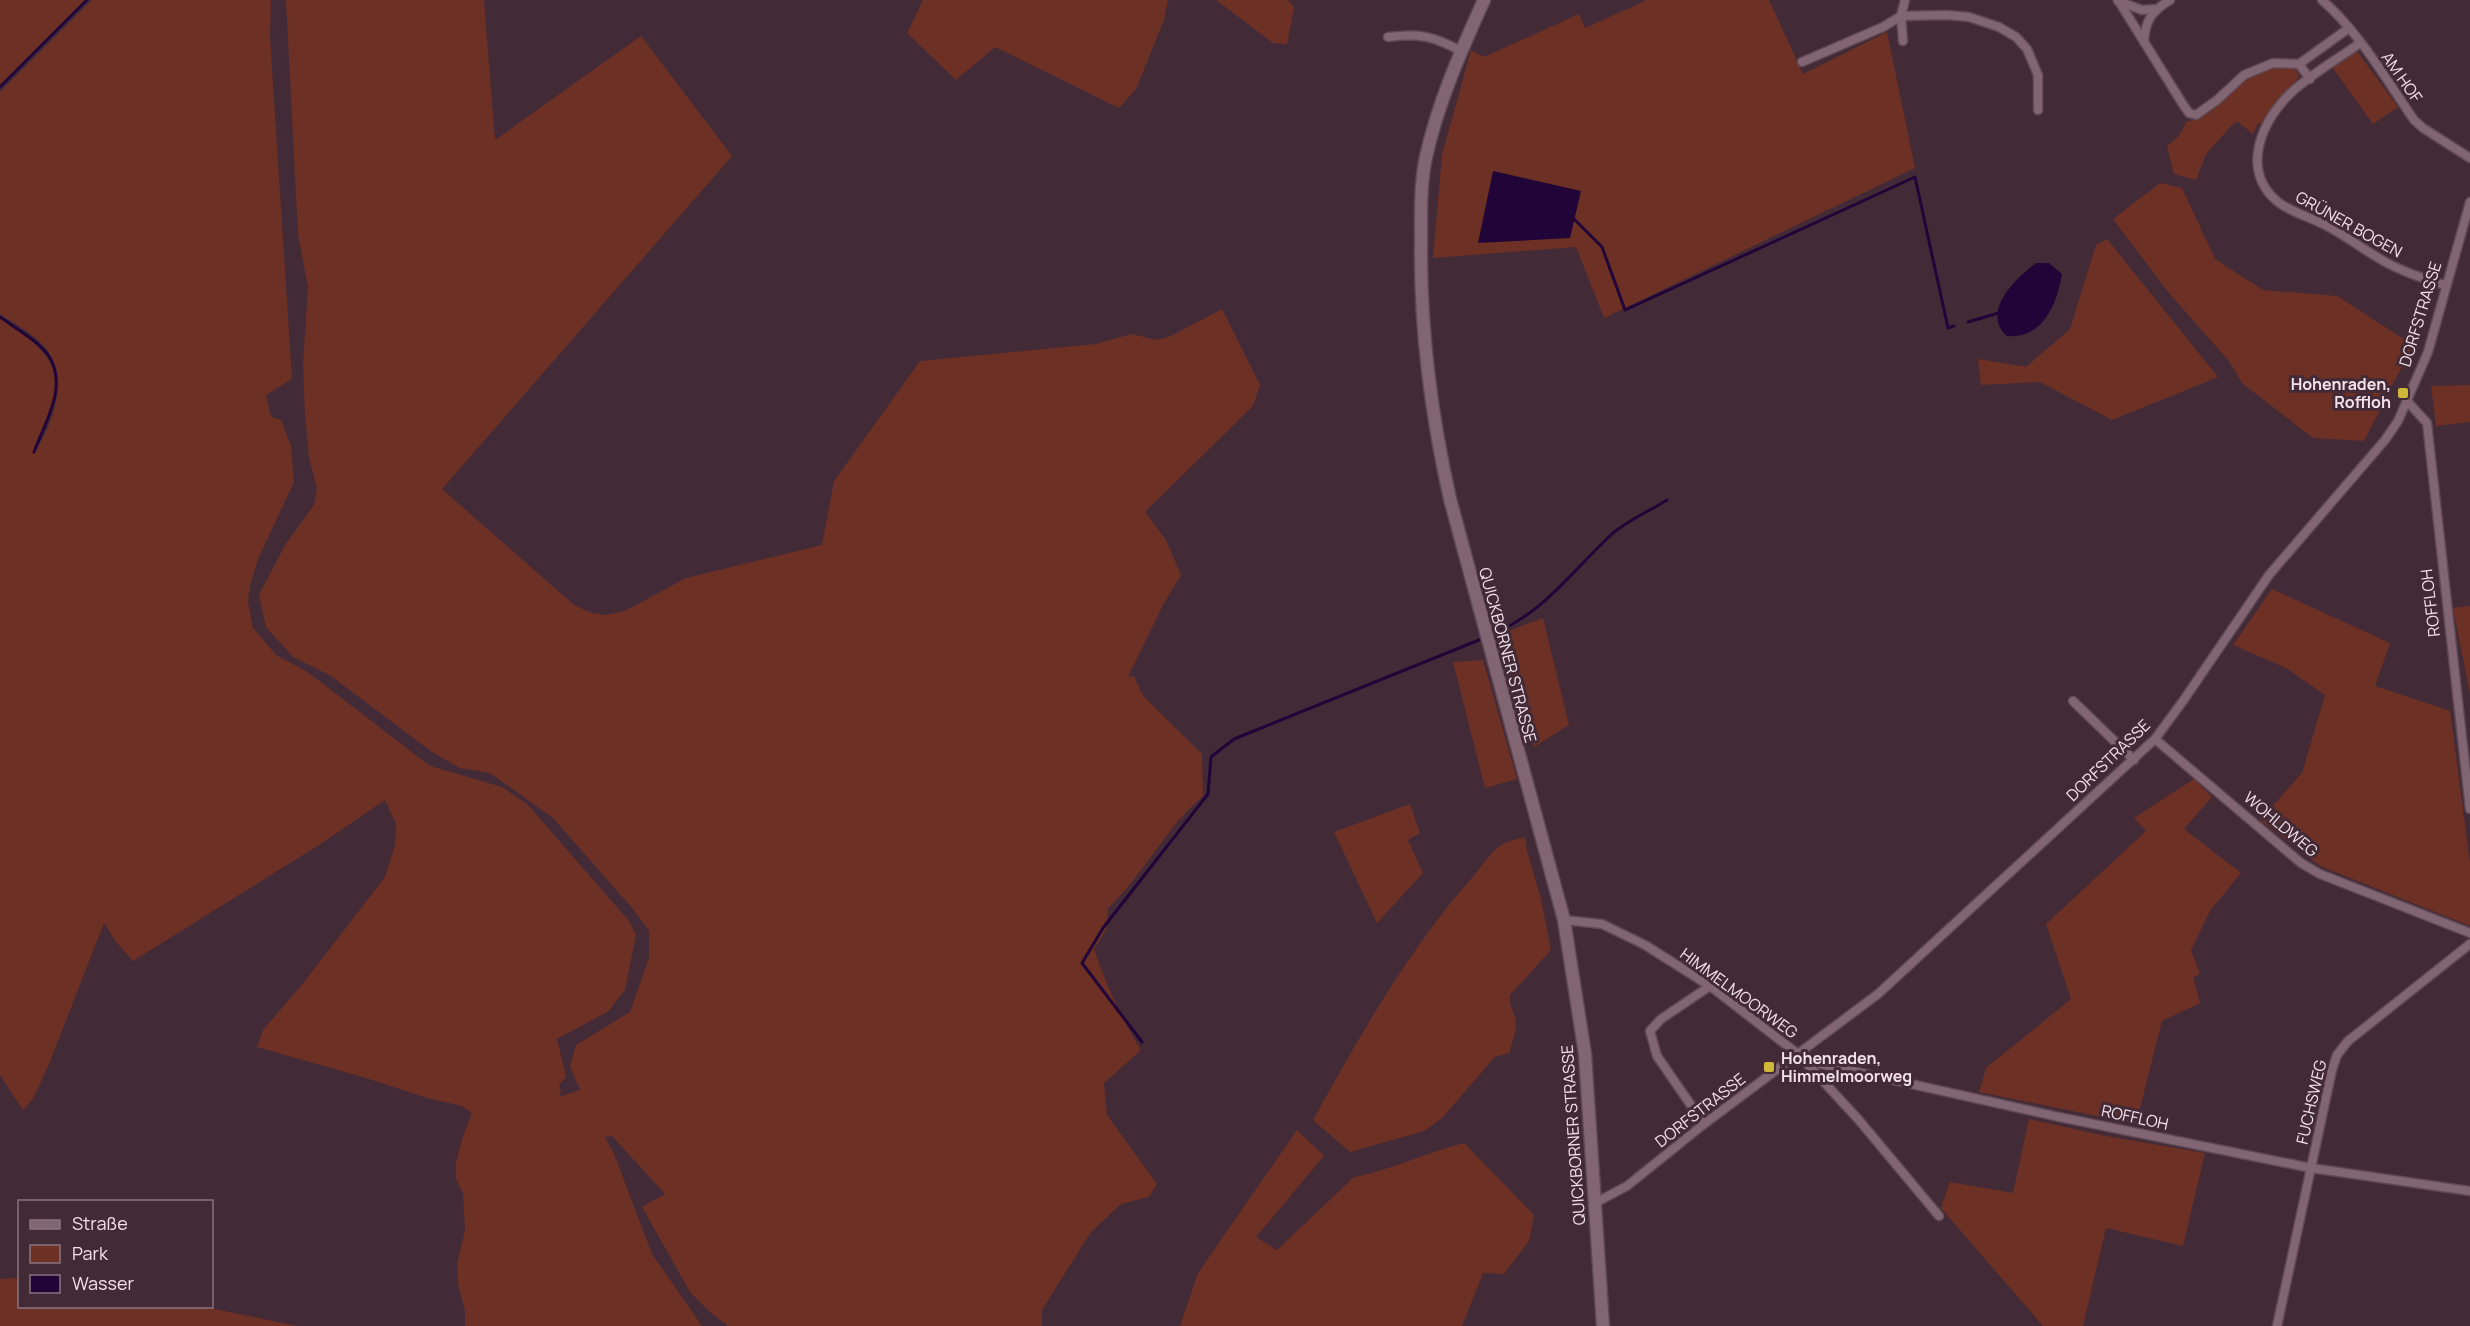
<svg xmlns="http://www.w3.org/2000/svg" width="2470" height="1326" font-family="Manrope,sans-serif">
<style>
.green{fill:#6d3025}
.water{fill:#210538}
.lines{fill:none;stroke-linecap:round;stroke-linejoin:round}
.stream{stroke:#210538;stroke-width:3}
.street-casing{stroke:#5d4853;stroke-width:11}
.secondary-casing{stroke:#5d4853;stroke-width:15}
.street{stroke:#816572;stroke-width:8}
.secondary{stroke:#816572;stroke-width:12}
.poi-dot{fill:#cfb837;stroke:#432a37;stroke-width:2}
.labels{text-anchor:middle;stroke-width:6;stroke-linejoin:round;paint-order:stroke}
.street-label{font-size:16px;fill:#f2e2ea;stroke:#432a37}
.poi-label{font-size:16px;font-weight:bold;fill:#f2e2ea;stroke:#432a37;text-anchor:end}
</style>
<rect width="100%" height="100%" fill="#432a37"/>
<!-- green -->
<g class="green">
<polygon points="0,0 85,0 0,85"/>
<path d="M92 0H271L270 37 292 379 266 395 271 417 281 420 291 446 294 482 258 559 250 586 248 602 253 628 276 655 309 673 430 766 502 787 528 805 629 921 636 935 625 990 616 1001 609 1011 557 1039 566 1077 559 1085 561 1092 559 1097 580 1090 570 1066 576 1045 630 1012 649 958V931L633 909 553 818 490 773 460 768 432 752 331 676 293 657 266 627 259 595 285 545 314 505 317 489 309 458 305 415 303 365 308 287 298 235 286 0H484L495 140 641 36 732 156 442 489 574 605 589 612 605 615 625 611 686 578 822 545 834 481 920 361 1096 344 1131 334 1157 340 1171 336 1222 309 1260 385 1253 406 1145 512 1166 540 1181 575 1163 605 1128 677 1134 676 1143 696 1202 754 1203 796C1165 828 1144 875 1108 908L1106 930 1094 949C1106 985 1121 1018 1141 1050L1104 1083 1107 1115 1157 1184 1149 1197 1121 1204 1091 1232 1042 1310V1326H728L710 1312 690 1292 642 1207 665 1194 612 1136 605 1137 614 1154 652 1254 702 1326H465V1311L458 1284 457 1264 465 1230 463 1193 456 1179V1162L463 1136 472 1113 462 1106 427 1098 366 1078 257 1047 263 1030 301 986 385 877 395 846 396 824 385 800 322 843 133 961 116 942 104 923 49 1064 33 1099 23 1110 0 1075V317C34 343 70 361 51 410 45 424 35 440 34 454 52 425 69 383 48 351 37 335 15 324 0 314V92Z"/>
<polygon points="923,0 1168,0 1164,20 1136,89 1119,108 995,47 956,80 907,33"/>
<polygon points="1216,0 1288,0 1294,7 1287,44 1273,43"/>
<polygon points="1647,0 1769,0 1803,74 1887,32 1915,168 1604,318 1576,247 1433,258 1442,155 1471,50 1484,57 1579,14 1585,28"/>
<polygon points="2356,50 2398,107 2373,124 2332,67"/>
<path d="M2283 65 2295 68 2299 75 2298 78 2261 124 2258 123 2253 134 2238 122 2233 124 2206 154 2196 180 2174 174 2167 146 2179 136 2187 121C2212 120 2228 91 2247 77 2258 69 2270 67 2283 65Z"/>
<polygon points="2160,183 2182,188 2215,259 2263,290 2337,296 2413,345 2364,441 2313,438 2242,383 2229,361 2168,292 2113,219"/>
<polygon points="2107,239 2218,377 2112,420 2040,382 1981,385 1978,359 2026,367 2070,329 2096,245"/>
<polygon points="2470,385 2470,422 2436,426 2431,386"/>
<polygon points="2272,589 2390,643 2375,686 2450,711 2470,863 2470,926 2320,866 2260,820 2302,773 2325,695 2286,668 2233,645"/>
<polygon points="2470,606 2470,694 2453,608"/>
<polygon points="1543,618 1569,725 1534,747 1499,635"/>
<polygon points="1483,660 1517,779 1485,788 1453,662"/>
<polygon points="2194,779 2212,797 2184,829 2241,873 2210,911 2191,950 2200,974 2193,977 2200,1003 2162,1021 2136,1124 1979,1092 1986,1068 2071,999 2046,924 2146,831 2134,818"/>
<polygon points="1410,804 1420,833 1408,840 1423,873 1377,923 1334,832"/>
<path d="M1525 837 1527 851 1541 899 1551 950 1510 995C1508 1007 1516 1013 1516 1024 1516 1033 1511 1043 1510 1053L1495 1057 1441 1119 1424 1131 1350 1152 1313 1120C1360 1035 1410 947 1475 874 1483 865 1493 849 1503 844 1509 840 1519 839 1525 837Z"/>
<polygon points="2029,1119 2106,1136 2205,1153 2183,1246 2106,1228 2083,1326 2043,1326 1941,1208 1950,1182 2013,1193"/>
<path d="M1297 1130 1324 1156 1256 1237 1277 1250 1354 1177C1392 1170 1427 1152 1464 1143L1534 1215 1529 1241 1504 1274 1483 1273 1462 1326H1180L1198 1273Z"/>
<polygon points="19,1278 20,1306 205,1307 297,1326 0,1326 0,1279"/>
</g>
<!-- water -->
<g class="water">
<polygon points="1493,171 1581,191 1570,238 1478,243"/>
<path d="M2036 263H2049L2062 274C2057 304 2043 339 2007 336 1980 312 2016 278 2036 263Z"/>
</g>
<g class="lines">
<!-- stream -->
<g class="stream">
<polyline points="0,87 87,0"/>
<polyline points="1573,218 1602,247 1625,310 1915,177 1948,328 1954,326"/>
<path d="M0 317C15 328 37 340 48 355 69 385 45 423 34 452"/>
<polyline points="1968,322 2002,312"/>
<path d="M1497 632C1545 611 1574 569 1612 534 1628 520 1650 511 1667 500"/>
<polyline points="1142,1042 1082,963 1103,928 1208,794 1211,757 1234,739 1479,640"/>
</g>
<defs>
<g id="street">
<polyline points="2118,0 2184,106 2189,113 2196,115 2217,100 2244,75 2273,63 2299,64 2349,28"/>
<path d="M2322 0C2359 32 2386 79 2414 120L2423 128 2470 158"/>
<polyline points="2118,1 2142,10 2155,9"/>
<path d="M1388 37C1419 33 1433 36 1461 51"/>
<polyline points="1903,41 1901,16 1905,0"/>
<path d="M2144 42C2145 20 2152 11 2170 0"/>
<path d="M2360 43C2338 59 2313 73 2293 91 2262 119 2239 170 2278 202 2292 213 2311 217 2327 226 2350 238 2370 255 2393 266 2410 274 2427 280 2445 285"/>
<polyline points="1802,62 1883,27 1901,16 1947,15 1969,17 1999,27 2016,37 2027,49 2038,75 2038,110"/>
<polyline points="2299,64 2310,79"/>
<polyline points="2407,401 2427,423 2470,809"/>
<polyline points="2073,701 2134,760"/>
<polyline points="2155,739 2301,863 2320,874 2470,933"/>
<polyline points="1564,920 1602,924 1645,945 1710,986 1798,1054 1858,1119 1939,1216"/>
<polyline points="1798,1054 1812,1062 2059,1117 2311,1168 2470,1191"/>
<polyline points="1704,1124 1657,1056 1650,1031 1661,1019 1710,986"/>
<polyline points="1595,1203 1627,1186 1704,1124 1878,994 2155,739 2183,701 2269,575 2385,440 2398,421 2428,352 2470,202"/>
<polyline points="2277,1326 2332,1070 2337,1055 2348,1041 2470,944"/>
</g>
<path id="secondary" d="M1484 0C1461 51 1438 102 1426 157 1420 184 1421 215 1421 243 1420 330 1431 414 1450 499L1564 920 1585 1054 1603 1326"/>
</defs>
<!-- street casing -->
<use href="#street" class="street-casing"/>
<!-- secondary casing -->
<use href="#secondary" class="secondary-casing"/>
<!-- street -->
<use href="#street" class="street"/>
<!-- secondary -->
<use href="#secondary" class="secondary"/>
</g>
<!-- markers -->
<g class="poi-dot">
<rect x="2397" y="387" width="12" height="12" rx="3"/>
<rect x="1763" y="1061" width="12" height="12" rx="3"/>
</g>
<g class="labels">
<!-- street labels -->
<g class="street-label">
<text transform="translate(2402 77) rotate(55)" y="6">AM HOF</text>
<text transform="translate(2349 224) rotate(29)" y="6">GRÜNER BOGEN</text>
<text transform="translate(2420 314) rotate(-73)" y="6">DORFSTRASSE</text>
<text transform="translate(2430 603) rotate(-97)" y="6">ROFFLOH</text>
<text transform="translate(1508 655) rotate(75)" y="6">QUICKBORNER STRASSE</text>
<text transform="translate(2108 760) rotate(-44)" y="6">DORFSTRASSE</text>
<text transform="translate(2281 824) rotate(40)" y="6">WOHLDWEG</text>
<text transform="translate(1739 993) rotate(36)" y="6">HIMMELMOORWEG</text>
<text transform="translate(2311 1102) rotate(-77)" y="6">FUCHSWEG</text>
<text transform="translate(1700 1110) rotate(-38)" y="6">DORFSTRASSE</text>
<text transform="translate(2135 1117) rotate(12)" y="6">ROFFLOH</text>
<text transform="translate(1573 1135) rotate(-94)" y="6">QUICKBORNER STRASSE</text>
</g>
<!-- poi labels -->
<g class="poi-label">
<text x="2391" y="390">Hohenraden,<tspan x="2391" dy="18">Roffloh</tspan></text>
<text x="1781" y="1064" text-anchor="start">Hohenraden,<tspan x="1781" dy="18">Himmelmoorweg</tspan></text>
</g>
</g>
<!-- legend -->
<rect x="18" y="1200" width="195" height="108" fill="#432a37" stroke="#89747f" stroke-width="1.5"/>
<rect x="30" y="1220" width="30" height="9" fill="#816572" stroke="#89747f" stroke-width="1.5"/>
<text x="72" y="1230" font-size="18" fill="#f2e2ea">Straße</text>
<rect x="30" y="1245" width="30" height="18" fill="#6d3025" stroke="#89747f" stroke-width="1.5"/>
<text x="72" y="1260" font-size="18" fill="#f2e2ea">Park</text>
<rect x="30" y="1275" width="30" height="18" fill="#210538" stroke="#89747f" stroke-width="1.5"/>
<text x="72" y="1290" font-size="18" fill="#f2e2ea">Wasser</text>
</svg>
